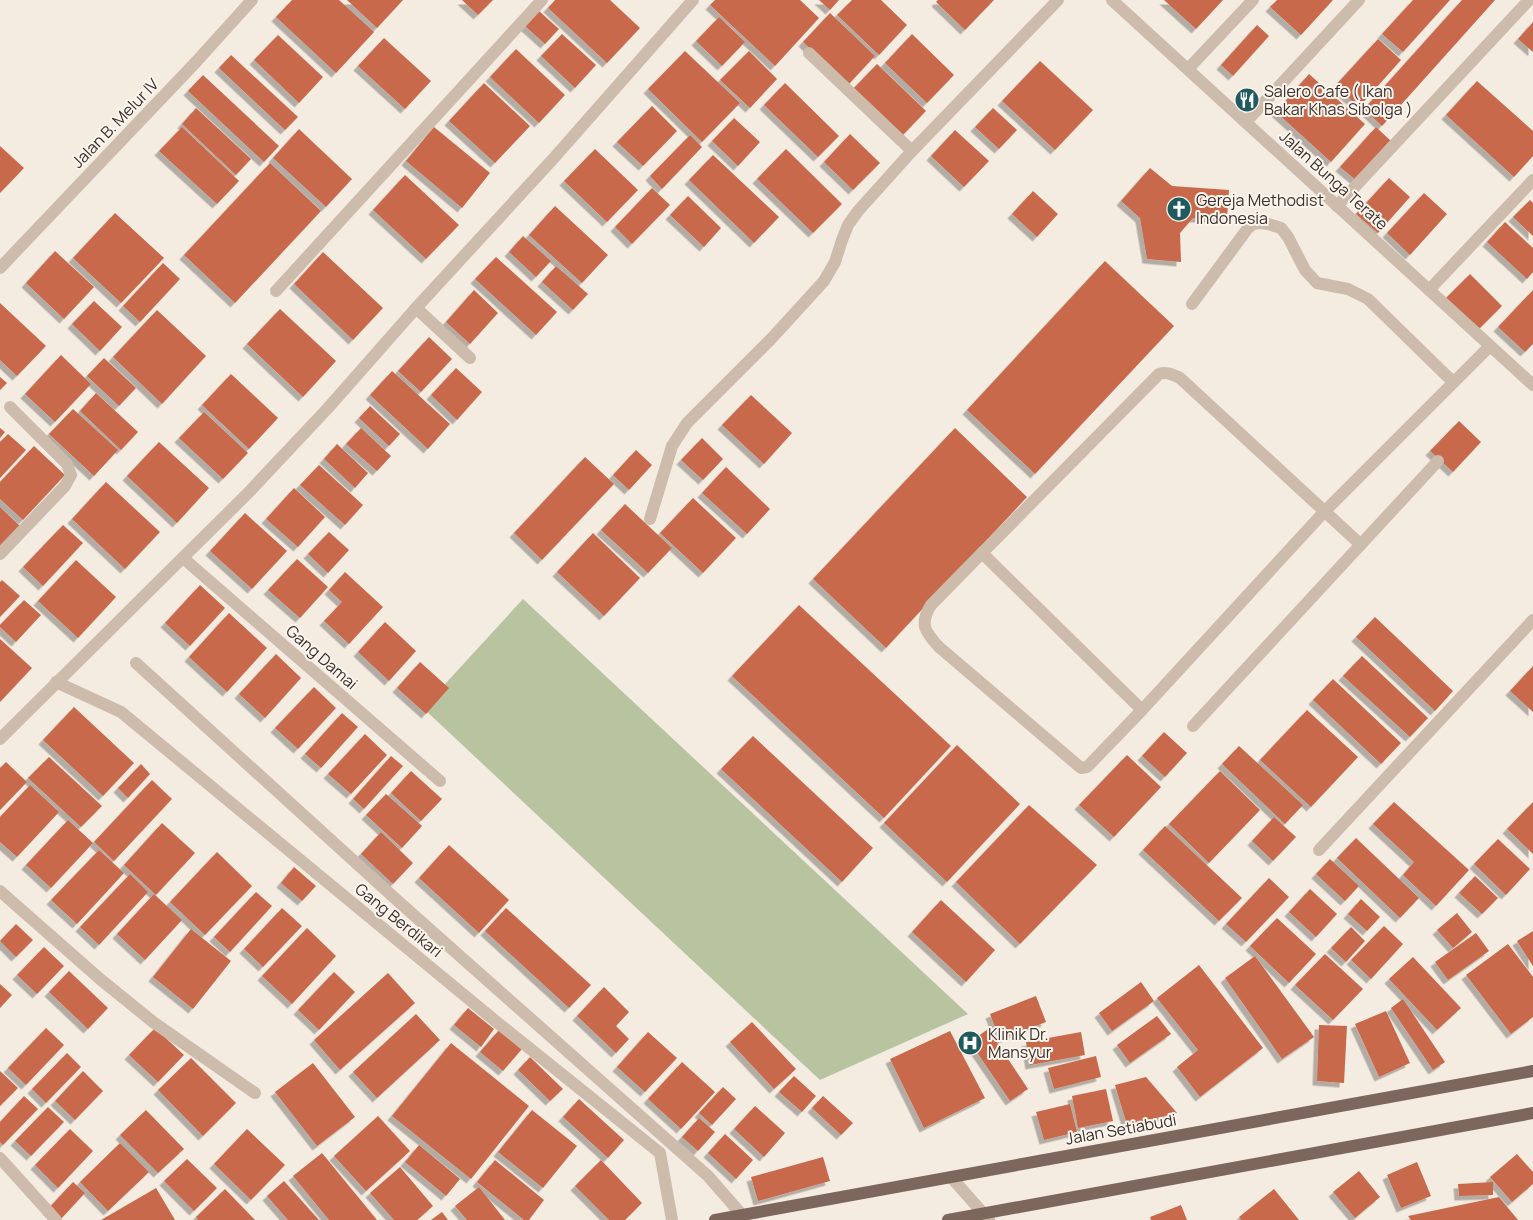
<svg xmlns="http://www.w3.org/2000/svg" width="1533" height="1220" font-family="Manrope,sans-serif">
<style>
.green{fill:#b8c4a0}
.building{fill:#c8694b;filter:url(#shadow)}
.lines{fill:none;stroke-linecap:round;stroke-linejoin:round}
.minor{stroke:#cdbbac;stroke-width:12}
.major{stroke:#7d675c;stroke-width:12}
.labels{text-anchor:middle;stroke-width:4;stroke-linejoin:round;paint-order:stroke}
.poi-label{font-size:16px;fill:#3b302b;stroke:#fbf5ee;text-anchor:start}
.street-label{font-size:16px;fill:#3b302b;stroke:#fbf5ee}
</style>
<defs>
<filter id="shadow"><feDropShadow dx="-4.5" dy="4.5" stdDeviation="0" flood-color="#0004"/></filter>
</defs>
<rect width="100%" height="100%" fill="#f4ebe1"/>
<!-- green -->
<polygon class="green" points="523,599 968,1014 820,1080 423,708"/>
<!-- building -->
<g class="building">
<polygon points="292,0 339,0 374,32 336,73 276,17"/>
<polygon points="347,0 403,0 377,28"/>
<polygon points="462,0 493,0 478,15"/>
<polygon points="555,0 610,0 640,28 607,63 548,8"/>
<polygon points="715,0 800,0 819,18 775,66 710,5"/>
<polygon points="819,0 839,0 830,10"/>
<polygon points="852,0 881,0 907,25 879,55 837,15"/>
<polygon points="938,0 994,0 965,30 936,2"/>
<polygon points="1164,0 1223,0 1196,29"/>
<polygon points="1277,0 1333,0 1301,35 1270,7"/>
<polygon points="1413,0 1450,0 1403,52 1382,34"/>
<polygon points="1462,0 1495,0 1382,126 1364,109"/>
<polygon points="539,11 559,29 545,44 525,26"/>
<polygon points="830,13 875,56 848,85 803,42"/>
<polygon points="719,17 745,42 722,66 696,41"/>
<polygon points="1533,22 1533,52 1518,39"/>
<polygon points="1257,25 1269,36 1233,76 1221,65"/>
<polygon points="562,34 596,65 575,88 541,56"/>
<polygon points="912,34 954,75 927,103 885,63"/>
<polygon points="278,35 323,77 299,103 254,60"/>
<polygon points="384,38 431,81 405,109 358,66"/>
<polygon points="1378,39 1401,60 1359,107 1335,86"/>
<polygon points="516,49 565,95 539,123 490,77"/>
<polygon points="685,51 740,103 702,142 648,89"/>
<polygon points="749,51 777,79 750,108 720,80"/>
<polygon points="231,55 298,117 285,130 219,68"/>
<polygon points="1040,61 1093,110 1055,150 1002,101"/>
<polygon points="877,64 926,111 901,137 852,90"/>
<polygon points="1309,74 1365,124 1331,162 1276,112"/>
<polygon points="203,75 279,146 264,162 188,91"/>
<polygon points="1477,81 1533,131 1533,156 1514,177 1446,115"/>
<polygon points="484,83 530,126 495,163 449,121"/>
<polygon points="785,83 839,136 818,157 764,105"/>
<polygon points="652,106 677,131 643,166 617,142"/>
<polygon points="196,108 251,159 236,175 182,124"/>
<polygon points="993,108 1017,130 999,149 975,127"/>
<polygon points="734,118 760,142 738,166 712,141"/>
<polygon points="182,127 239,181 217,204 159,151"/>
<polygon points="434,127 490,173 462,208 406,161"/>
<polygon points="1376,127 1392,142 1357,181 1340,167"/>
<polygon points="299,129 352,179 326,207 273,158"/>
<polygon points="955,130 989,161 964,187 931,156"/>
<polygon points="850,134 880,163 853,190 824,162"/>
<polygon points="690,135 702,147 662,189 650,176"/>
<polygon points="0,146 24,168 0,193"/>
<polygon points="595,149 638,190 607,222 564,181"/>
<polygon points="786,149 842,204 813,233 757,179"/>
<polygon points="713,155 779,217 754,243 689,180"/>
<polygon points="270,163 321,211 235,303 184,255"/>
<polygon points="1150,168 1172,186 1229,190 1227,218 1193,218 1180,233 1181,262 1147,259 1140,218 1121,201"/>
<polygon points="405,175 459,225 426,259 373,210"/>
<polygon points="1389,178 1410,197 1378,233 1356,214"/>
<polygon points="652,188 670,205 632,244 615,227"/>
<polygon points="1033,191 1058,214 1037,237 1012,214"/>
<polygon points="1424,193 1447,214 1410,255 1387,233"/>
<polygon points="688,196 721,228 704,247 670,215"/>
<polygon points="1530,200 1533,203 1533,236 1513,217"/>
<polygon points="555,206 608,255 582,283 529,235"/>
<polygon points="115,213 164,258 121,303 73,258"/>
<polygon points="1505,222 1533,248 1533,272 1527,279 1487,242"/>
<polygon points="523,236 551,261 536,277 509,252"/>
<polygon points="55,251 94,287 64,319 26,283"/>
<polygon points="323,252 383,308 353,340 294,284"/>
<polygon points="496,257 557,312 536,335 475,279"/>
<polygon points="1105,261 1174,326 1035,474 967,410"/>
<polygon points="163,263 180,279 140,322 123,306"/>
<polygon points="556,266 588,294 573,310 542,282"/>
<polygon points="1470,274 1502,306 1477,331 1445,299"/>
<polygon points="474,290 498,313 470,344 446,322"/>
<polygon points="1533,290 1533,344 1525,352 1498,327"/>
<polygon points="94,301 122,327 100,351 72,324"/>
<polygon points="0,303 46,346 17,376 0,360"/>
<polygon points="280,309 336,361 303,397 247,344"/>
<polygon points="157,310 206,356 162,404 113,357"/>
<polygon points="429,337 452,359 421,392 398,371"/>
<polygon points="61,355 91,384 55,422 25,394"/>
<polygon points="104,358 136,388 119,406 87,376"/>
<polygon points="456,368 482,392 457,420 431,395"/>
<polygon points="392,371 450,424 428,449 370,395"/>
<polygon points="231,374 278,418 249,449 202,405"/>
<polygon points="0,377 7,383 0,390"/>
<polygon points="96,393 138,432 121,450 80,411"/>
<polygon points="751,395 792,433 764,464 722,425"/>
<polygon points="370,406 400,434 389,446 359,418"/>
<polygon points="73,409 118,450 94,476 49,434"/>
<polygon points="204,412 248,453 223,479 179,438"/>
<polygon points="1459,421 1481,442 1453,472 1430,451"/>
<polygon points="0,428 5,432 0,438"/>
<polygon points="361,428 391,456 377,471 346,444"/>
<polygon points="955,428 1027,497 886,648 813,579"/>
<polygon points="8,434 26,450 0,478 0,442"/>
<polygon points="702,438 723,459 703,480 681,460"/>
<polygon points="159,442 209,488 177,523 127,476"/>
<polygon points="337,444 368,473 355,488 324,459"/>
<polygon points="34,446 65,475 23,520 0,499 0,482"/>
<polygon points="636,450 652,465 629,490 613,475"/>
<polygon points="585,457 614,484 542,560 514,533"/>
<polygon points="319,465 363,505 345,525 300,485"/>
<polygon points="726,467 770,509 747,534 702,493"/>
<polygon points="106,482 160,532 125,569 72,519"/>
<polygon points="294,488 325,517 298,547 266,519"/>
<polygon points="693,498 736,538 703,573 660,533"/>
<polygon points="625,504 672,548 648,573 601,530"/>
<polygon points="0,507 21,527 0,550"/>
<polygon points="245,513 287,551 252,589 210,551"/>
<polygon points="63,525 83,543 43,586 23,567"/>
<polygon points="329,532 349,550 328,573 308,554"/>
<polygon points="593,533 640,578 604,616 557,572"/>
<polygon points="297,559 328,587 300,618 268,590"/>
<polygon points="76,560 116,597 78,638 38,601"/>
<polygon points="345,572 383,607 349,644 324,621 342,602 329,590"/>
<polygon points="2,580 20,596 0,617 0,582"/>
<polygon points="200,585 225,608 190,646 165,623"/>
<polygon points="24,600 41,615 16,642 0,627 0,625"/>
<polygon points="799,605 951,746 884,818 732,676"/>
<polygon points="229,613 267,648 227,692 189,657"/>
<polygon points="1375,617 1453,691 1435,711 1356,637"/>
<polygon points="385,622 416,651 389,681 358,652"/>
<polygon points="0,639 32,668 0,702"/>
<polygon points="276,654 301,678 265,718 239,694"/>
<polygon points="1362,656 1428,718 1410,737 1343,676"/>
<polygon points="420,662 449,688 426,714 397,688"/>
<polygon points="1533,666 1533,712 1510,691"/>
<polygon points="1333,679 1401,743 1381,764 1313,700"/>
<polygon points="314,687 336,708 298,749 275,728"/>
<polygon points="74,707 134,763 103,796 43,740"/>
<polygon points="1307,710 1358,757 1311,807 1260,760"/>
<polygon points="342,713 358,727 321,768 305,754"/>
<polygon points="1164,732 1187,753 1165,777 1142,756"/>
<polygon points="365,734 387,755 351,794 328,774"/>
<polygon points="753,736 873,848 842,882 721,769"/>
<polygon points="957,745 1020,804 947,882 884,823"/>
<polygon points="1239,746 1303,805 1285,824 1222,764"/>
<polygon points="1127,755 1161,787 1114,837 1079,805"/>
<polygon points="391,756 403,766 364,809 353,799"/>
<polygon points="49,757 102,806 81,827 28,778"/>
<polygon points="6,762 27,782 0,810 0,768"/>
<polygon points="141,764 150,774 128,798 118,788"/>
<polygon points="411,771 442,799 421,821 391,793"/>
<polygon points="1220,771 1260,810 1209,863 1169,824"/>
<polygon points="152,780 172,799 114,861 94,842"/>
<polygon points="30,785 59,812 17,857 0,842 0,817"/>
<polygon points="386,794 422,826 402,848 366,815"/>
<polygon points="1394,802 1469,870 1436,906 1403,875 1414,862 1373,824"/>
<polygon points="1533,802 1533,854 1507,829"/>
<polygon points="1029,805 1097,865 1020,944 956,882"/>
<polygon points="1274,817 1296,837 1273,861 1252,841"/>
<polygon points="68,820 93,843 51,888 26,865"/>
<polygon points="162,823 195,853 156,895 124,865"/>
<polygon points="1165,826 1242,898 1219,921 1143,850"/>
<polygon points="381,832 413,863 393,884 361,854"/>
<polygon points="1356,838 1419,898 1400,918 1337,858"/>
<polygon points="1498,839 1530,869 1506,895 1474,864"/>
<polygon points="449,845 509,900 479,933 419,878"/>
<polygon points="99,850 124,873 77,924 51,900"/>
<polygon points="217,852 252,886 205,935 170,902"/>
<polygon points="1330,859 1359,886 1345,901 1316,874"/>
<polygon points="294,867 316,886 302,901 281,883"/>
<polygon points="130,874 148,892 99,945 80,927"/>
<polygon points="1475,876 1498,898 1482,914 1459,893"/>
<polygon points="1269,878 1289,897 1246,942 1226,924"/>
<polygon points="1310,889 1337,914 1316,937 1289,912"/>
<polygon points="256,892 272,906 230,952 214,937"/>
<polygon points="154,894 182,920 145,960 117,934"/>
<polygon points="1361,899 1380,917 1367,931 1348,914"/>
<polygon points="941,900 995,950 966,982 912,932"/>
<polygon points="282,908 302,926 263,967 244,949"/>
<polygon points="506,908 591,985 569,1008 485,931"/>
<polygon points="1457,913 1472,932 1453,948 1437,930"/>
<polygon points="1277,918 1316,954 1289,983 1250,946"/>
<polygon points="16,924 33,940 16,957 0,941"/>
<polygon points="1384,926 1403,944 1371,979 1351,960"/>
<polygon points="1351,927 1365,941 1346,962 1331,948"/>
<polygon points="307,928 336,956 292,1004 262,976"/>
<polygon points="191,929 231,961 193,1009 153,977"/>
<polygon points="1533,931 1533,966 1517,941"/>
<polygon points="1476,933 1489,951 1448,980 1435,962"/>
<polygon points="1508,944 1533,977 1533,1017 1511,1034 1466,975"/>
<polygon points="44,947 64,966 37,994 17,975"/>
<polygon points="1325,954 1363,989 1333,1020 1295,985"/>
<polygon points="1255,956 1314,1037 1282,1059 1225,978"/>
<polygon points="1413,957 1461,1008 1437,1030 1389,979"/>
<polygon points="1199,965 1263,1048 1200,1097 1177,1067 1198,1050 1157,998"/>
<polygon points="69,971 108,1008 88,1029 49,992"/>
<polygon points="334,972 355,992 319,1030 298,1010"/>
<polygon points="388,973 415,1003 340,1070 314,1040"/>
<polygon points="1141,982 1154,1001 1112,1031 1099,1013"/>
<polygon points="0,984 12,995 0,1008"/>
<polygon points="604,987 629,1012 616,1026 629,1039 616,1053 577,1016"/>
<polygon points="1036,996 1046,1022 1000,1040 990,1014"/>
<polygon points="1403,999 1445,1062 1433,1070 1391,1008"/>
<polygon points="468,1008 494,1029 481,1047 454,1025"/>
<polygon points="1386,1011 1410,1063 1379,1077 1355,1024"/>
<polygon points="416,1014 440,1040 377,1098 353,1072"/>
<polygon points="1157,1016 1171,1034 1130,1063 1117,1045"/>
<polygon points="752,1022 796,1069 774,1089 730,1042"/>
<polygon points="1319,1025 1347,1026 1344,1083 1317,1081"/>
<polygon points="46,1028 64,1045 26,1085 8,1068"/>
<polygon points="155,1028 184,1055 158,1082 129,1055"/>
<polygon points="988,1029 1028,1089 1010,1101 970,1042"/>
<polygon points="499,1030 522,1049 503,1071 480,1052"/>
<polygon points="950,1031 985,1098 924,1128 890,1059"/>
<polygon points="648,1032 677,1058 645,1092 617,1067"/>
<polygon points="1081,1032 1085,1055 1030,1065 1026,1042"/>
<polygon points="451,1043 529,1106 471,1179 392,1116"/>
<polygon points="67,1053 81,1067 46,1103 32,1089"/>
<polygon points="1096,1056 1101,1077 1054,1089 1048,1068"/>
<polygon points="530,1057 563,1089 550,1101 518,1070"/>
<polygon points="191,1058 236,1103 203,1136 158,1090"/>
<polygon points="682,1062 715,1092 681,1129 648,1099"/>
<polygon points="313,1063 355,1117 317,1146 275,1092"/>
<polygon points="0,1071 18,1088 0,1106"/>
<polygon points="83,1071 103,1091 75,1120 55,1101"/>
<polygon points="794,1076 816,1096 802,1112 779,1092"/>
<polygon points="1146,1077 1177,1113 1127,1125 1115,1085"/>
<polygon points="723,1087 736,1099 712,1125 699,1113"/>
<polygon points="1106,1089 1113,1121 1078,1128 1072,1096"/>
<polygon points="24,1096 38,1109 3,1145 0,1142 0,1122"/>
<polygon points="823,1096 853,1123 841,1135 812,1108"/>
<polygon points="579,1099 624,1140 608,1158 563,1117"/>
<polygon points="1070,1104 1077,1132 1044,1140 1036,1112"/>
<polygon points="755,1106 785,1133 764,1157 734,1129"/>
<polygon points="48,1107 64,1122 31,1156 15,1141"/>
<polygon points="146,1110 184,1149 158,1173 120,1135"/>
<polygon points="532,1110 577,1146 543,1188 498,1152"/>
<polygon points="378,1116 410,1151 366,1191 334,1156"/>
<polygon points="699,1118 715,1132 698,1151 682,1137"/>
<polygon points="70,1129 93,1151 58,1188 35,1165"/>
<polygon points="247,1129 285,1165 251,1200 214,1164"/>
<polygon points="725,1134 753,1160 736,1179 708,1153"/>
<polygon points="120,1143 149,1172 108,1211 80,1182"/>
<polygon points="419,1145 460,1179 446,1196 405,1162"/>
<polygon points="322,1153 377,1220 329,1220 293,1176"/>
<polygon points="1517,1154 1533,1172 1533,1184 1512,1202 1490,1177"/>
<polygon points="823,1157 830,1181 758,1201 751,1177"/>
<polygon points="187,1159 217,1188 194,1211 164,1181"/>
<polygon points="495,1160 544,1200 529,1220 524,1220 477,1182"/>
<polygon points="601,1160 642,1203 625,1220 609,1220 575,1186"/>
<polygon points="1417,1162 1431,1196 1401,1208 1387,1175"/>
<polygon points="400,1167 433,1206 417,1220 394,1220 370,1193"/>
<polygon points="1359,1171 1380,1197 1355,1218 1333,1192"/>
<polygon points="284,1181 319,1220 288,1220 267,1196"/>
<polygon points="73,1182 85,1193 60,1220 47,1210"/>
<polygon points="1493,1182 1493,1195 1459,1196 1458,1184"/>
<polygon points="479,1187 505,1220 467,1220 455,1206"/>
<polygon points="156,1188 175,1220 101,1220"/>
<polygon points="225,1189 255,1220 198,1220 196,1217"/>
<polygon points="1274,1189 1299,1220 1241,1220 1239,1217"/>
<polygon points="1499,1197 1518,1220 1411,1220 1408,1216"/>
<polygon points="1181,1205 1187,1220 1151,1220 1150,1217"/>
<polygon points="442,1212 448,1220 431,1220"/>
</g>
<g class="lines">
<!-- minor -->
<g class="minor">
<polyline points="1112,0 1533,385"/>
<polyline points="809,53 912,151"/>
<polyline points="1188,69 1253,0"/>
<polyline points="1246,122 1359,0"/>
<polyline points="1337,206 1529,0"/>
<polyline points="0,268 196,62 252,0"/>
<polyline points="1429,290 1533,180"/>
<polyline points="276,291 542,0"/>
<polyline points="1192,304 1248,228 1253,224 1260,223 1268,224 1281,228 1288,237 1305,270 1317,283 1348,289 1368,299 1453,382"/>
<polyline points="416,308 470,358"/>
<polyline points="650,519 672,446 687,423 772,338 824,281 835,262 842,240 848,225 858,211 912,151 1058,0"/>
<path d="M1360 544 1180 378C1173 375 1167 371 1159 374L982 553 1142 710 1324 512 1490 346"/>
<path d="M982 553 931 605C919 624 925 632 939 647L1081 768 1087 767 1091 763 1142 710"/>
<polyline points="0,554 65,486 71,475 67,464 10,407"/>
<polyline points="183,558 440,781"/>
<polyline points="136,663 399,902 708,1176 742,1215"/>
<polyline points="56,682 121,712 493,1019 660,1153 672,1220"/>
<polyline points="1193,726 1438,461"/>
<polyline points="0,739 248,493 328,408 416,308 553,159 693,0"/>
<polyline points="1319,850 1533,620"/>
<polyline points="0,891 100,979 153,1022 255,1093"/>
<polyline points="0,1158 56,1220"/>
<polyline points="951,1177 989,1220"/>
</g>
<!-- major -->
<g class="major">
<polyline points="715,1220 1533,1071"/>
<polyline points="948,1220 1533,1113"/>
</g>
</g>
<!-- icons -->
<defs>
<symbol id="restaurant-disc" viewBox="-11 -11 22 22"><circle r="9.5" fill="#1f5a5e" stroke="#fbf5ee"/><path d="M-5-6h1v4h1v-4h1v4h1v-4h1v5L-1.5 .5V6h-2V.5L-5-1ZM5-6V6H3V1.5H1.5Q1.5-4 5-6Z" fill="#fff"/></symbol>
<symbol id="church-disc" viewBox="-11 -11 22 22"><circle r="9.5" fill="#1f5a5e" stroke="#fbf5ee"/><path d="M-1.2-6h2.4v3.5h3.3v2.4h-3.3V6h-2.4V-.1h-3.3v-2.4h3.3Z" fill="#fff"/></symbol>
<symbol id="hospital-disc" viewBox="-11 -11 22 22"><circle r="9.5" fill="#1f5a5e" stroke="#fbf5ee"/><path d="M-5-5h3v3.5h4V-5h3V5h-3V1.5h-4V5h-3Z" fill="#fff"/></symbol>
</defs>
<g fill-rule="evenodd">
<use href="#restaurant-disc" x="1233" y="86" width="28" height="28"/>
<use href="#church-disc" x="1165" y="195" width="28" height="28"/>
<use href="#hospital-disc" x="956" y="1029" width="28" height="28"/>
</g>
<g class="labels">
<!-- poi labels -->
<g class="poi-label">
<text x="1264" y="97">Salero Cafe ( Ikan<tspan x="1264" dy="18">Bakar Khas Sibolga )</tspan></text>
<text x="1196" y="206">Gereja Methodist<tspan x="1196" dy="18">Indonesia</tspan></text>
<text x="988" y="1040">Klinik Dr.<tspan x="988" dy="18">Mansyur</tspan></text>
</g>
<!-- street labels -->
<g class="street-label">
<text transform="translate(115 123) rotate(-46)" y="6">Jalan B. Melur IV</text>
<text transform="translate(1334 180) rotate(42)" y="6">Jalan Bunga Terate</text>
<text transform="translate(322 657) rotate(41)" y="6">Gang Damai</text>
<text transform="translate(399 920) rotate(39)" y="6">Gang Berdikari</text>
<text transform="translate(1121 1129) rotate(-10)" y="6">Jalan Setiabudi</text>
</g>
</g>
</svg>
